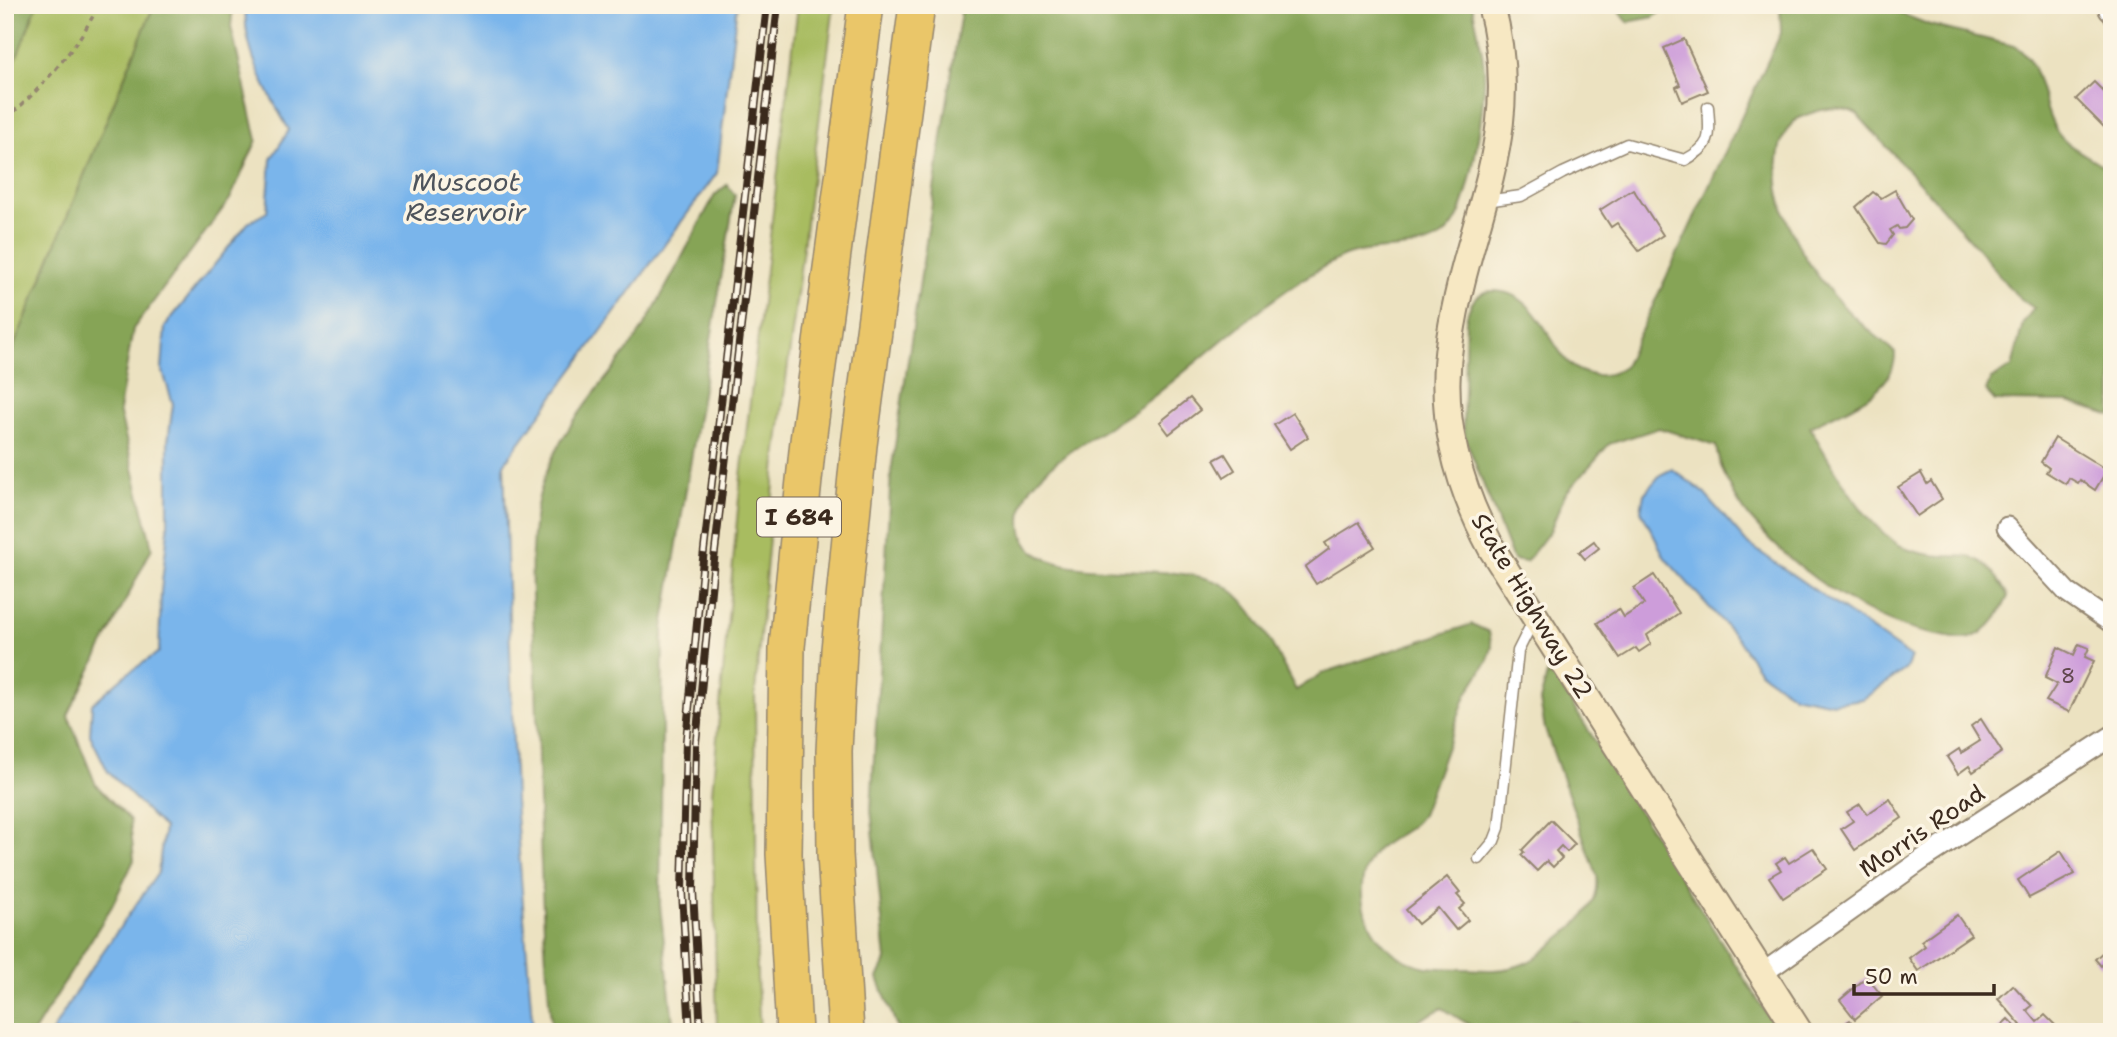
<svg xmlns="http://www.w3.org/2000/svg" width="2117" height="1037" font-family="'Shantell Sans',sans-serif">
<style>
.green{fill:#a8bc61;stroke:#727340;stroke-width:2}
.forest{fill:#86a457;stroke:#60673a;stroke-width:2}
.water{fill:#7ab5eb;stroke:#5a7084;stroke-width:2}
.building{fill:#cd9dda}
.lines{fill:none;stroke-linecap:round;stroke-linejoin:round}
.service-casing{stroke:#948670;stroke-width:13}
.minor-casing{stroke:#948670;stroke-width:23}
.secondary-casing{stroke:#948670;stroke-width:30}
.motorway-casing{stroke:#948670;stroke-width:38}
.path{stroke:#948670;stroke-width:3.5;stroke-dasharray:5 5;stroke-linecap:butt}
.service{stroke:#fff;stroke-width:10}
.minor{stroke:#fff;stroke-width:19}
.secondary{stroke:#f7e8c3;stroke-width:26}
.motorway{stroke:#eac669;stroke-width:35}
.rail-casing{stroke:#3b2a1e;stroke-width:8}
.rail{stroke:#fcf5e5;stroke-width:5;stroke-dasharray:16;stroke-linecap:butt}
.labels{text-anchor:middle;stroke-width:7;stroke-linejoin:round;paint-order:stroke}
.number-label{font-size:21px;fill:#60474d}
.shield{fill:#fcf5e5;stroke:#75675a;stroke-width:2}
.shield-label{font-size:23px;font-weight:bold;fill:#3b2a1e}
.street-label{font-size:24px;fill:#3b2a1e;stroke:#fcf5e5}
.water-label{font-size:26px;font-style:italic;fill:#4e545c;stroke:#fcf5e5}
</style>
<rect width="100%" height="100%" fill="#fcf5e5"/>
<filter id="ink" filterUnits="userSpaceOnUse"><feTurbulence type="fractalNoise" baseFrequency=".0143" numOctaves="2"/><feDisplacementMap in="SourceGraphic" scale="14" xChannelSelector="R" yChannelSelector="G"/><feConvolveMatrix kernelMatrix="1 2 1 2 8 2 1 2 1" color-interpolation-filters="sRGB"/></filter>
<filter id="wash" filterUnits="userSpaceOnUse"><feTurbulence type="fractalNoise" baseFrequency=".00686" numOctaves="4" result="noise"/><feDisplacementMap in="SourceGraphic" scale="28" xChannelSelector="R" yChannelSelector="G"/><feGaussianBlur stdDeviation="1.57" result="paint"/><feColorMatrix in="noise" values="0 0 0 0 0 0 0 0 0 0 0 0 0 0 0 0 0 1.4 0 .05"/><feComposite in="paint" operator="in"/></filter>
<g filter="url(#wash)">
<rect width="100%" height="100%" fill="#ece2c1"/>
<!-- green -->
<g class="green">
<polygon points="37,5 154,5 5,368 5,87"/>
<polygon points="798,5 834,5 777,450 755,692 757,978 760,1032 717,1032 712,793 741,476"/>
</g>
<!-- forest -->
<g class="forest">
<polygon points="5,5 37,5 5,87"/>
<polygon points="154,5 233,5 231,27 257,140 230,199 133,329 119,410 152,548 68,715 96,785 130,820 134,860 112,906 34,1032 5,1032 5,368"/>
<path d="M962 5H1472C1476 25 1482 46 1484 67 1486 99 1472 194 1455 222 1433 260 1374 241 1340 258 1266 295 1207 357 1141 406 1107 431 1063 450 1035 482 1022 496 1017 522 1025 540 1047 588 1180 556 1227 587 1257 607 1279 659 1296 690L1323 673 1472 624 1489 632 1492 647 1488 660 1466 695 1422 815C1405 839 1377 837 1366 868 1351 909 1379 956 1422 966 1435 969 1451 968 1465 969 1484 970 1504 972 1523 964 1539 958 1552 944 1566 933 1584 918 1600 901 1597 876L1545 729 1540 701 1547 674 1558 682 1778 1032H1597L1573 1022 1550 1032H1481L1442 1008 1397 1032H899L878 978 886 960 871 809 891 472Z"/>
<polygon points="1613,5 1668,5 1654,17 1628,22"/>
<path d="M1780 5H1879L1930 25 2014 46C2044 62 2039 105 2057 132 2070 152 2099 157 2112 176V416L2068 402 1995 401 1986 391 1991 379 2012 367 2023 323 2034 308C2007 292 1996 268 1976 246 1937 202 1897 158 1857 114 1838 104 1820 109 1801 117 1789 122 1781 139 1779 152 1769 210 1808 270 1847 310 1861 326 1880 337 1895 353 1896 394 1840 410 1810 427 1830 462 1870 537 1910 550 1960 567 1975 535 2008 596 2001 612 1992 629 1975 636 1965 641 1953 638 1943 636 1873 627 1795 571 1750 518 1736 501 1719 469 1716 446L1659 428 1609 444 1565 494 1550 531 1526 562 1513 560 1466 440 1463 426 1466 320C1469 305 1476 291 1493 291 1541 291 1549 354 1578 370 1595 378 1609 377 1624 367L1781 33Z"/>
<path d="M727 185 735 195 663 628 660 905 674 1032H552C540 914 539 796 536 677 534 613 523 538 545 476 564 421 610 379 641 331 668 287 690 240 715 195Z"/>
</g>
<!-- water -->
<g class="water">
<path d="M246 5H737L717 173 504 464 515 801 533 1032H52L81 983 158 873 164 828 108 772 90 735 92 704 124 676 159 652 161 591 168 529V441L173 404 162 369 165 326 248 223 267 212 271 159 289 130C269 94 241 49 246 5Z"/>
<polygon points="1672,469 1703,492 1747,543 1911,657 1906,669 1863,699 1833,703 1793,695 1760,672 1737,638 1665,558 1641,510 1644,494 1660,475"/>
</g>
<g id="blocks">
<!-- building -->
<g class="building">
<polygon points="1684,39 1708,91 1682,102 1676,87 1680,85 1664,48"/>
<polygon points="2094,82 2112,100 2112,135 2076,99"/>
<polygon points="1633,189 1663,235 1639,251 1617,223 1611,227 1600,210"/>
<polygon points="1895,190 1912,220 1905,228 1899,229 1897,226 1890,230 1893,235 1886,244 1880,243 1856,207 1873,192 1881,198"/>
<polygon points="1190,398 1200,410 1169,434 1160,422"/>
<polygon points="1293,413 1308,437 1290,449 1274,425"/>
<polygon points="2055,438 2107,470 2095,490 2080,480 2078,483 2069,478 2066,484 2046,472 2049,468 2041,462"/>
<polygon points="1225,454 1235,470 1224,477 1214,460"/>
<polygon points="1921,473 1927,484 1931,481 1942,499 1917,516 1898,487"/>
<polygon points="1359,522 1375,547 1316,584 1305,567 1329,549 1325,543"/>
<polygon points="1594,541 1599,548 1585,559 1579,552"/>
<polygon points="1654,575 1679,613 1647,635 1651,644 1639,652 1636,648 1620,658 1597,623 1619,609 1624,617 1644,604 1634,588"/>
<polygon points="2079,644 2089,648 2085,657 2094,661 2069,712 2046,701 2057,684 2045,678 2058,647 2074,655"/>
<polygon points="1981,719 2002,752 1973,772 1969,766 1958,774 1947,757 1959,749 1961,753 1980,741 1971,726"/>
<polygon points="1890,799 1902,818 1855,850 1841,829 1853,821 1847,812 1860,804 1867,814"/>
<polygon points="1551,820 1575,844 1567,852 1561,846 1556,851 1562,858 1553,867 1547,861 1537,871 1521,855 1524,852 1522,850"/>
<polygon points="1813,848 1827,869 1783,898 1769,877 1781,870 1776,863 1785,857 1789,863"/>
<polygon points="2061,851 2075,874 2029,898 2018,880"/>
<polygon points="1447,877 1460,893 1457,895 1465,904 1459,909 1468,920 1456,930 1438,908 1418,924 1406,910"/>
<polygon points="1957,915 1971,935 1918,971 1909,958 1925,946 1921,941"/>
<polygon points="2112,944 2112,969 2105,962 2101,966 2095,959"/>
<polygon points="1867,977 1882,996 1855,1019 1840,1000"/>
<polygon points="2013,985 2032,1006 2027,1010 2037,1022 2045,1015 2056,1026 2049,1032 1994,1032 2008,1019 2017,1028 2021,1025 1998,999"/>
<polygon points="1850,1020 1859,1032 1835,1032 1847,1022"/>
</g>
</g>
</g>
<g filter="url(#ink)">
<use href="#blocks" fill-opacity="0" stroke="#948670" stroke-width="2"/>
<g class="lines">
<defs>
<g id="service">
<path d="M1486 201 1521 196 1563 173 1627 144 1685 160C1713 145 1710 136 1708 107"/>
<polyline points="1479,859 1494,841 1499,828 1518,651 1533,621"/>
</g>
<g id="minor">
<polyline points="2109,10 2112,13"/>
<polyline points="2007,527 2067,592 2112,623"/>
<polyline points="1763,973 1923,859 2112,736"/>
</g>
<path id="secondary" d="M1491 5C1526 136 1468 216 1450 339 1438 413 1457 484 1492 549L1799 1032"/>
<g id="motorway">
<polyline points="794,1032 784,854 787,647 808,441 866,5"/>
<polyline points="846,1032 835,854 834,751 839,650 859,445 917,5"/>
</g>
</defs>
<!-- service casing -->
<use href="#service" class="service-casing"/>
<!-- minor casing -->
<use href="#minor" class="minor-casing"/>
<!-- secondary casing -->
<use href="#secondary" class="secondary-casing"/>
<!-- motorway casing -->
<use href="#motorway" class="motorway-casing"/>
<!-- path -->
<path class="path" d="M5 118C34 99 86 37 98 5"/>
<!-- service -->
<use href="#service" class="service"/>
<!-- minor -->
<use href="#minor" class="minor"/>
<!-- secondary -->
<use href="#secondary" class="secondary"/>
<!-- motorway -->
<use href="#motorway" class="motorway"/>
<defs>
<g id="rail">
<polyline points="690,1032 682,892 686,741 703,559 767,5"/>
<polyline points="701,1032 693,891 696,742 714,560 778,5"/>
</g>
</defs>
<!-- rail casing -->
<use href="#rail" class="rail-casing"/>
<!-- rail -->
<use href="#rail" class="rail"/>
</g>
</g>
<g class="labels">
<!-- number labels -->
<g class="number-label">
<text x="2068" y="683">8</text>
</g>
<!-- shield labels -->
<rect class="shield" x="757" y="497.5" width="84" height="39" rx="5"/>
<g class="shield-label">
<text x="799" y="525">I 684</text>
</g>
<!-- street labels -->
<g class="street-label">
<text transform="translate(1532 606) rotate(59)" y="8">State Highway 22</text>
<text transform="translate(1922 831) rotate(-34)" y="8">Morris Road</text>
</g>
<!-- water labels -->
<g class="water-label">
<text x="466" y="191">Muscoot<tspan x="466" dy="30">Reservoir</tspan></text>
</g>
</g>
<!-- margin -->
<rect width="2117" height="1037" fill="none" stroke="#fcf5e5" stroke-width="28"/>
<!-- scale -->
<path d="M1854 984v10h140v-10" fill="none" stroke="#3b2a1e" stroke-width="3.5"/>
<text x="1865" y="984" font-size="21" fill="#3b2a1e" stroke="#fcf5e5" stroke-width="5" paint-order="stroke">50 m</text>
</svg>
